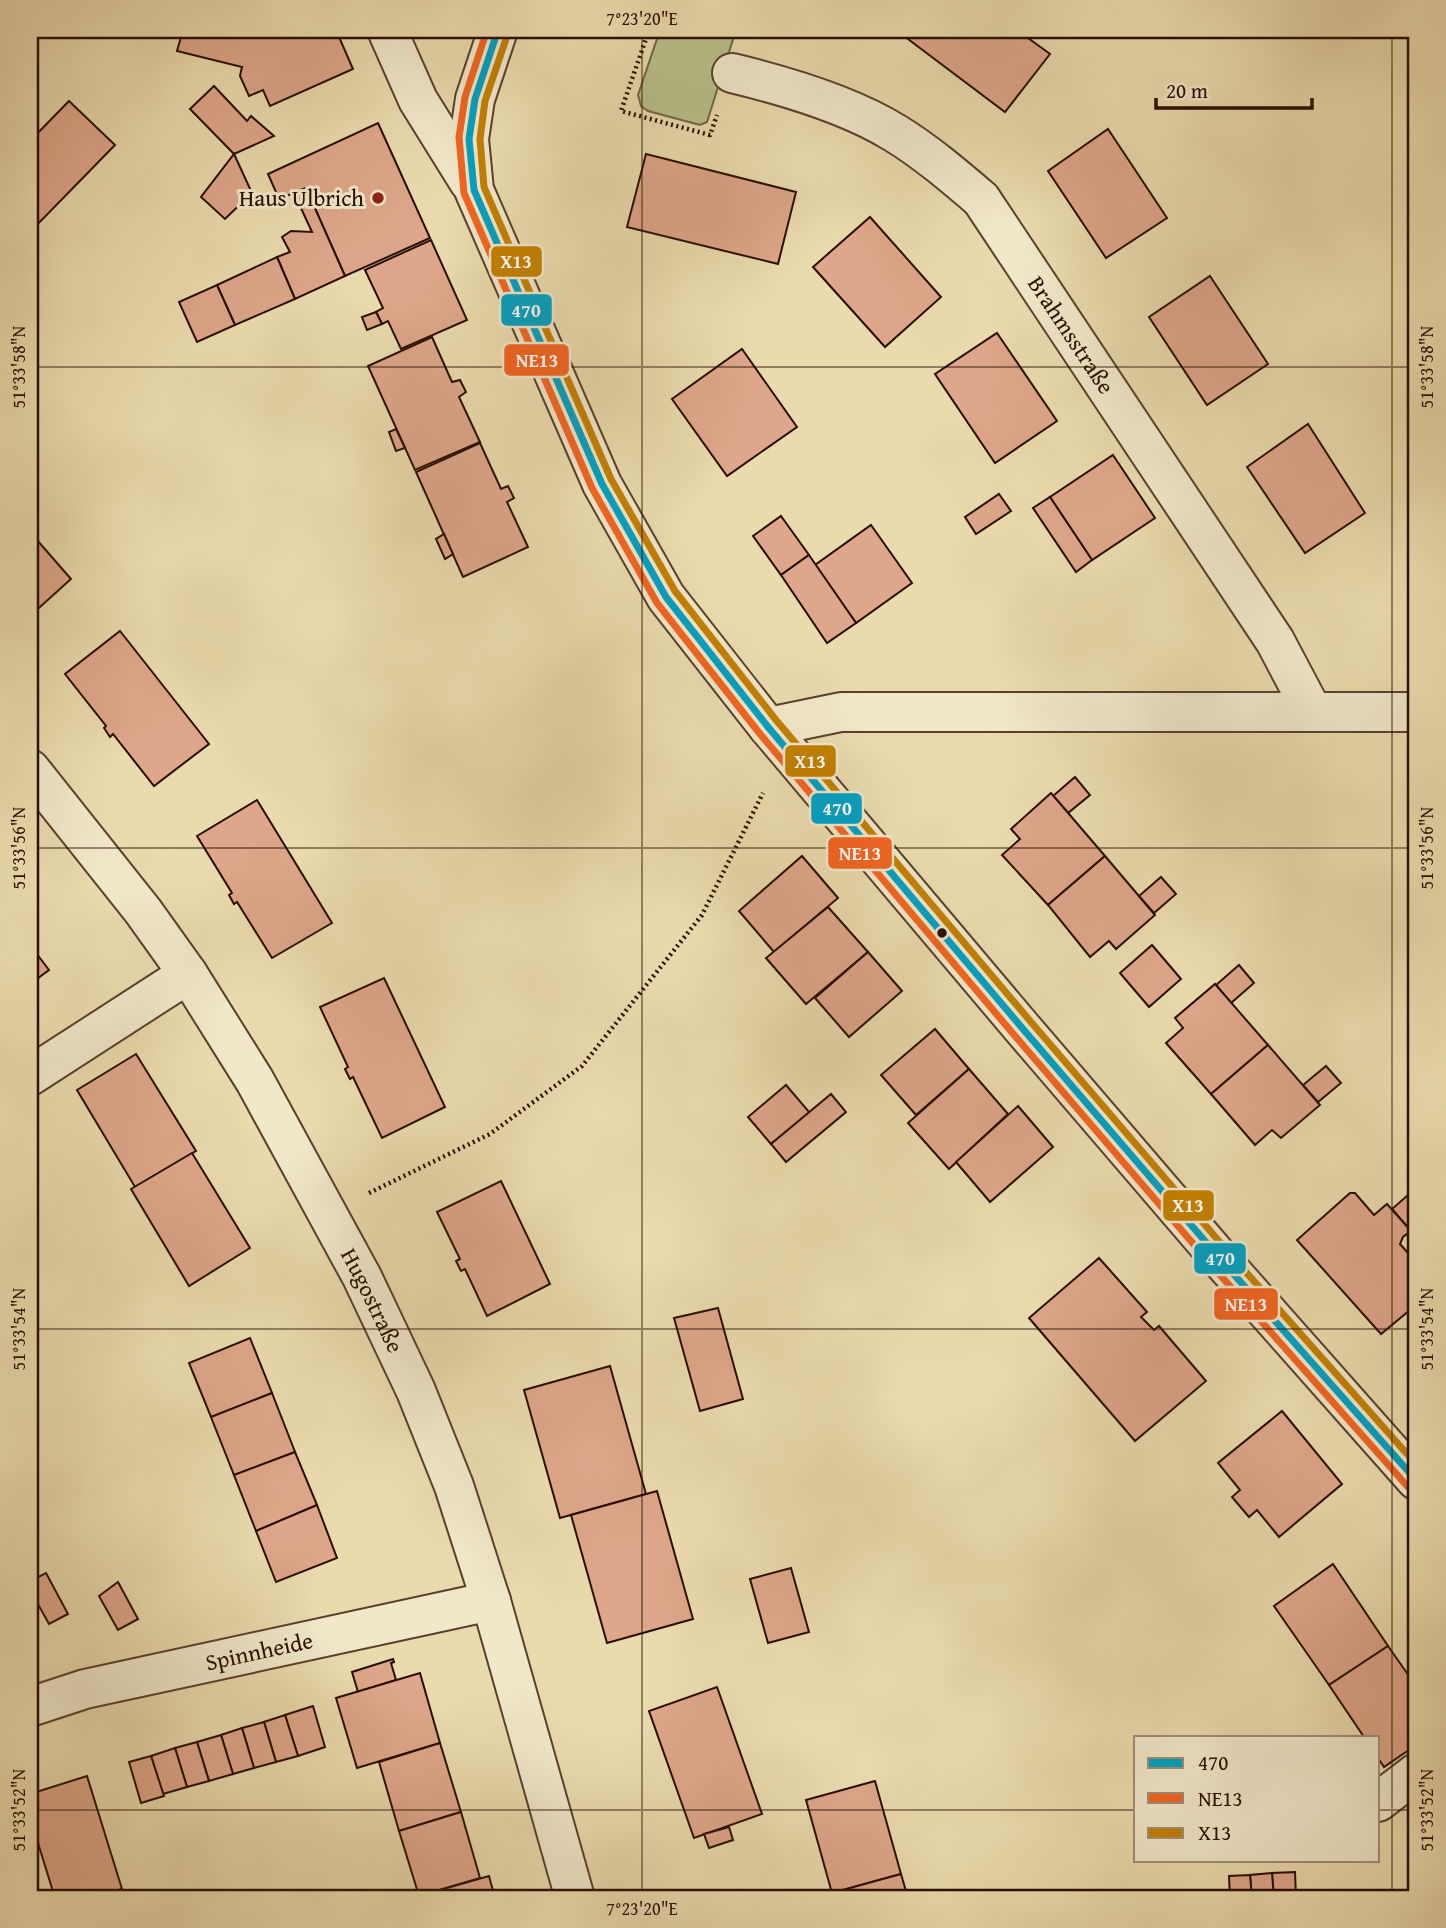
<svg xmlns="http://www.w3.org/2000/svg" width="1446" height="1928" font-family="'Gentium Book Plus',serif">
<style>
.grass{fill:#b7c08a;stroke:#706645;stroke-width:2}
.building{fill:#dea68a;stroke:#280d00;stroke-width:2}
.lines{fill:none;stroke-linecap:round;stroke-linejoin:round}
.minor-casing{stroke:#58402c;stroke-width:42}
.path{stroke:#280d00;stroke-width:4.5;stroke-dasharray:2 3.5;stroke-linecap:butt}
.minor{stroke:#f1e8ca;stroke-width:38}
.bus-1-casing{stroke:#f1e8ca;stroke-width:12}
.bus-2-casing{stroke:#f1e8ca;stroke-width:12}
.bus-3-casing{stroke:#f1e8ca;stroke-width:12}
.bus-1{stroke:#02a1c4;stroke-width:7}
.bus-2{stroke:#f26522;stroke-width:7}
.bus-3{stroke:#c38000;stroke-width:7}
.ticks{fill:none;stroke:#280d00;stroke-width:2;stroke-opacity:0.45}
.poi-dot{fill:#8f2418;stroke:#f1e8ca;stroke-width:2.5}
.bus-dot{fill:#280d00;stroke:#f1e8ca;stroke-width:2.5}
.labels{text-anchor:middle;stroke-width:6;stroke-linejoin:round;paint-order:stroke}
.poi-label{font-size:23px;fill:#280d00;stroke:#f1e8ca;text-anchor:end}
.street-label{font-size:23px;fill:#280d00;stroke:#f1e8ca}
.line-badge{stroke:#f1e8ca;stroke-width:2.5}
.badge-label{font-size:19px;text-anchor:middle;font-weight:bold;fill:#fff}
.neatline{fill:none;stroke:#280d00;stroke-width:2.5}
.ticks-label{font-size:18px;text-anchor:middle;fill:#280d00}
</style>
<rect width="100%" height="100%" fill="#eadbae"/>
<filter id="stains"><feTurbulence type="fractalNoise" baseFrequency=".00286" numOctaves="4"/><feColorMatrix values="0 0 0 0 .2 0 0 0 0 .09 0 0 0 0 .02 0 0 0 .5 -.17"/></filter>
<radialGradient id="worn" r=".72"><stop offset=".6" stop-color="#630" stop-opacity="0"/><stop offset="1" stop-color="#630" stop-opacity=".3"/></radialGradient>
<!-- grass -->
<polygon class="grass" points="660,30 736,30 707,122 700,125 648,111 641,106 638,95"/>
<!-- building -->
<g class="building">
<polygon points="183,30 336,30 353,69 270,106 263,90 249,96 240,76 242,67 177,51"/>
<polygon points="896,30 1017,30 1050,54 1005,112"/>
<polygon points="214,86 247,121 251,116 274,136 234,154 190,109"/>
<polygon points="69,101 115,145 32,230 30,227 30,141"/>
<polygon points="378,123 430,238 345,276 306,188 279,199 268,174"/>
<polygon points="1108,129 1167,218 1106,258 1048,171"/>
<polygon points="234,154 252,193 225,219 201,197"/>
<polygon points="646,154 796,192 778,264 627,227"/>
<polygon points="306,188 345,276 295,299 277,257 290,252 282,237 291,231 312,232 294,193"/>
<polygon points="870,217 941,297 885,347 813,267"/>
<polygon points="431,240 467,320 401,349 388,321 382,324 376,312 383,308 365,270"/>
<polygon points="277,257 295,299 235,325 217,285"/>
<polygon points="1210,276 1268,364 1207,405 1149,317"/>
<polygon points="217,285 235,325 197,342 179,302"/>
<polygon points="376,312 382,324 367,330 362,317"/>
<polygon points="997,333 1057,421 995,463 935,374"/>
<polygon points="432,337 452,382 460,380 466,392 459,397 480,442 415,470 368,366"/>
<polygon points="742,349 797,427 727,476 672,399"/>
<polygon points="1308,424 1365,513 1305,553 1247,467"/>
<polygon points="396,429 405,448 396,451 389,432"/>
<polygon points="480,443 501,489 508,486 514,498 507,502 528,547 463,577 416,472"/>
<polygon points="1113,455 1155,518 1092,560 1050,497"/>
<polygon points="999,494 1011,511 976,534 965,517"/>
<polygon points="1050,497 1092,560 1076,572 1033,508"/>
<polygon points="781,516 809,555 781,575 753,536"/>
<polygon points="871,525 912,583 856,623 815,565"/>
<polygon points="30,532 71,579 30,616"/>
<polygon points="444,534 453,554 445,559 436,539"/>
<polygon points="809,555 856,623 827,643 781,575"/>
<polygon points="120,631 209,744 154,786 113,734 110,737 104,728 106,726 65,674"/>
<polygon points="1075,777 1090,795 1068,813 1053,796"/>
<polygon points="1051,793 1105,856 1048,905 1002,855 1020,839 1011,829"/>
<polygon points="257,800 332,923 272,958 237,902 234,904 229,895 232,893 197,836"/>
<polygon points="802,856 838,898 774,952 739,911"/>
<polygon points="1105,856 1155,915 1116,949 1109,941 1090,957 1048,905"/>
<polygon points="1161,877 1176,894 1154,913 1139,896"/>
<polygon points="828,907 868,952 806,1004 766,958"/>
<polygon points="30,945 49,970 30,984"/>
<polygon points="1152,945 1181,979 1149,1007 1120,973"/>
<polygon points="868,952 902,991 849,1037 815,998"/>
<polygon points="1239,965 1254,983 1231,1003 1216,985"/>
<polygon points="384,978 445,1107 382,1138 353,1077 350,1079 345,1069 348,1067 320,1007"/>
<polygon points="1215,984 1268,1045 1211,1094 1166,1043 1183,1028 1175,1018"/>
<polygon points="935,1029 969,1069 916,1115 881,1075"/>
<polygon points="1268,1045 1320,1105 1281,1138 1272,1130 1255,1145 1211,1094"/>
<polygon points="136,1054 196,1151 135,1187 77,1090"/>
<polygon points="1326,1066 1341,1083 1318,1102 1303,1085"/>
<polygon points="969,1069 1008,1114 949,1169 908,1123"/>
<polygon points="786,1085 810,1113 771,1144 748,1117"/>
<polygon points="831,1094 846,1112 786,1162 771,1144"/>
<polygon points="1018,1106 1053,1147 990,1202 956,1162"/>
<polygon points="192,1153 250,1248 189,1286 131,1189"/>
<polygon points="501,1181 550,1284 487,1316 465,1269 461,1271 456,1261 460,1259 437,1212"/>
<polygon points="1416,1188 1416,1226 1411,1231 1392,1209"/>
<polygon points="1350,1193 1355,1193 1374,1215 1387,1204 1411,1231 1403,1237 1400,1244 1416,1262 1416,1305 1381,1334 1297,1240"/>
<polygon points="1099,1258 1147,1312 1141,1317 1154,1330 1159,1326 1206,1381 1135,1441 1029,1318"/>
<polygon points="718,1308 743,1399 700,1411 674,1318"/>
<polygon points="250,1338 272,1393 211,1417 189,1363"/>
<polygon points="610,1366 646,1494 560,1518 524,1390"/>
<polygon points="272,1393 295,1452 234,1475 211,1417"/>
<polygon points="1282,1411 1342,1484 1279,1537 1257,1510 1249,1517 1232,1497 1240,1490 1218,1463"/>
<polygon points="295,1452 317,1505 256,1531 234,1475"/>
<polygon points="657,1491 693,1619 607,1643 571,1515"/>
<polygon points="317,1505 337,1558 276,1582 256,1531"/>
<polygon points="1333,1564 1388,1646 1329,1685 1274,1606"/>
<polygon points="791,1568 809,1632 768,1643 750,1579"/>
<polygon points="46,1573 68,1614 49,1624 30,1590 30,1581"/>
<polygon points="118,1582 138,1619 118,1630 99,1596"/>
<polygon points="1388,1646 1416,1686 1416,1745 1384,1767 1378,1758 1378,1737 1364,1737 1329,1685"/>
<polygon points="393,1659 394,1662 391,1663 396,1680 358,1692 352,1672"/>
<polygon points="420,1673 440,1743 357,1768 336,1698"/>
<polygon points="717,1687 762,1814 694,1838 649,1711"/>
<polygon points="313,1706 325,1747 298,1756 285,1715"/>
<polygon points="285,1715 298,1756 276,1762 264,1722"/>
<polygon points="264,1722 276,1762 254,1768 242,1728"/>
<polygon points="242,1728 254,1768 233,1774 221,1735"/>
<polygon points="221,1735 233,1774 209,1781 197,1742"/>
<polygon points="197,1742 209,1781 187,1787 175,1748"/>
<polygon points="440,1743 461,1812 399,1831 379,1762"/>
<polygon points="175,1748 187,1787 163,1794 151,1756"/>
<polygon points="151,1756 164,1796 141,1803 129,1762"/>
<polygon points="87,1776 122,1889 92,1898 55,1898 30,1817 30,1794"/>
<polygon points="875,1781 901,1874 832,1893 806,1800"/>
<polygon points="461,1812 480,1878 419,1896 399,1831"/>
<polygon points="729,1827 733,1840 709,1848 704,1834"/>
<polygon points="1295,1872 1296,1898 1274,1898 1272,1873"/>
<polygon points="1272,1873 1274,1898 1252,1898 1250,1875"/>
<polygon points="901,1874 908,1898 834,1898 832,1893"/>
<polygon points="1250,1875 1252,1898 1230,1898 1229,1876"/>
<polygon points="489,1876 495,1898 427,1898 426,1894"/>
<polygon points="122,1889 125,1898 92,1898"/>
</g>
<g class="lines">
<defs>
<g id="minor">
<polyline points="387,30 418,100 469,182"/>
<polyline points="498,30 475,99 469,139 474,190 602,484 666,597 768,727 1023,1029 1222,1261 1416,1480"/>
<path id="s1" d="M732 73C786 86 848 104 895 133 926 152 954 176 981 199L1275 641 1312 711"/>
<polyline points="768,727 841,712 1416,712"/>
<path id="s2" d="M30 769 143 911 188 974 255 1081 362 1277 416 1391 454 1486 491 1601 575 1898"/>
<polyline points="30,1076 188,974"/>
<path id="s3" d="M30 1707 85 1689 491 1601"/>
<polyline points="1378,1802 1416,1773"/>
</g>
</defs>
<!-- minor casing -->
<use href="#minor" class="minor-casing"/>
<!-- path -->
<g class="path">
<polyline points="649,30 621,111 710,135 717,115"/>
<polyline points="369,1193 490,1134 582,1066 702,915 763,793"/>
</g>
<!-- minor -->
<use href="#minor" class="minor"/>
<defs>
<polyline id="bus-1" points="498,30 475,99 469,139 474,190 602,484 666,597 768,727 1023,1029 1222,1261 1416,1480"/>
<polyline id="bus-2" points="487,30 465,97 459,137 464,193 592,488 657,603 760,734 1015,1036 1214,1268 1408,1487"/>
<polyline id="bus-3" points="508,33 485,101 480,139 484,187 611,479 675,591 776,720 1031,1022 1230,1254 1416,1464"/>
</defs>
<!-- bus-1 casing -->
<use href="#bus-1" class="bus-1-casing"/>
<!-- bus-2 casing -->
<use href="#bus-2" class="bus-2-casing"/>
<!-- bus-3 casing -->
<use href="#bus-3" class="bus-3-casing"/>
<!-- bus-1 -->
<use href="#bus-1" class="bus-1"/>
<!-- bus-2 -->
<use href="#bus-2" class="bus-2"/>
<!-- bus-3 -->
<use href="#bus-3" class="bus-3"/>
</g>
<!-- ticks -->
<path class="ticks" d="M642 30V1898M1392 30V1898M30 367H1416M30 848H1416M30 1329H1416M30 1810H1136M1378 1810H1416"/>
<!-- markers -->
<circle class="poi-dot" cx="378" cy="198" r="7"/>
<circle class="bus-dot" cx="942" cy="933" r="6"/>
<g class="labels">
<!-- poi labels -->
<g class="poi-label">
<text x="364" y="206">Haus Ulbrich</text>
</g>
<!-- street labels -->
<g class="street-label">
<text dy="8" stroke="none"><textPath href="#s1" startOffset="446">Brahmsstraße</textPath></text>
<text dy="8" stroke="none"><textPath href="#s2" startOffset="634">Hugostraße</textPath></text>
<text dy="8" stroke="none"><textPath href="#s3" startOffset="236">Spinnheide</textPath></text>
</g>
</g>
<g class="line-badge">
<rect x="490" y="245" width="53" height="33" rx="7" fill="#c38000"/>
<rect x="500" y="293" width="53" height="34" rx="7" fill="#02a1c4"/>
<rect x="503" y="343" width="67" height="34" rx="7" fill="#f26522"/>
<rect x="784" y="744" width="53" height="34" rx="7" fill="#c38000"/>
<rect x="810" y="792" width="53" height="33" rx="7" fill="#02a1c4"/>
<rect x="827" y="836" width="66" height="34" rx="7" fill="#f26522"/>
<rect x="1162" y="1189" width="53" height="33" rx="7" fill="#c38000"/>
<rect x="1193" y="1242" width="54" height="33" rx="7" fill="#02a1c4"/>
<rect x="1213" y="1287" width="66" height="34" rx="7" fill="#f26522"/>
</g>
<g class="badge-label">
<text x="516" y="268">X13</text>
<text x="526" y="317">470</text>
<text x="537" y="367">NE13</text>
<text x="810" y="768">X13</text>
<text x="837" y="815">470</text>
<text x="860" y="860">NE13</text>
<text x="1188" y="1212">X13</text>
<text x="1220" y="1265">470</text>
<text x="1246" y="1311">NE13</text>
</g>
<!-- margin -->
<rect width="1446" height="1928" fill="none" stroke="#eadbae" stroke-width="77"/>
<!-- legend -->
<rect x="1134" y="1736" width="245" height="126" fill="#f1e8ca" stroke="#a19079" stroke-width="2"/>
<rect x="1148" y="1758" width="35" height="10" fill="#02a1c4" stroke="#a19079" stroke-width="2"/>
<text x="1198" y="1770" font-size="21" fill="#280d00">470</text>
<rect x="1148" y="1793" width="35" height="10" fill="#f26522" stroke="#a19079" stroke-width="2"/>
<text x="1198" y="1806" font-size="21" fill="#280d00">NE13</text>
<rect x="1148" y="1828" width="35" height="10" fill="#c38000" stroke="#a19079" stroke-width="2"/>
<text x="1198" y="1840" font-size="21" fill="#280d00">X13</text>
<!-- scale -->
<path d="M1156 98v10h156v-10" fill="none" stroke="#280d00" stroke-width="3.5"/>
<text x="1166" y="98" font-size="21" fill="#280d00" stroke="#f1e8ca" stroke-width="5" paint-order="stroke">20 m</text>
<rect x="38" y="38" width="1370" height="1852" class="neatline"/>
<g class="ticks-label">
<text x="642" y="25">7°23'20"E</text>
<text transform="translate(19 367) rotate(-90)" y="6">51°33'58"N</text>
<text transform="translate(1427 367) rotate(-90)" y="6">51°33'58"N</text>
<text transform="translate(19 848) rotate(-90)" y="6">51°33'56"N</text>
<text transform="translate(1427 848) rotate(-90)" y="6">51°33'56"N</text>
<text transform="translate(19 1329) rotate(-90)" y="6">51°33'54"N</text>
<text transform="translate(1427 1329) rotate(-90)" y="6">51°33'54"N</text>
<text transform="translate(19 1810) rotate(-90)" y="6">51°33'52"N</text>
<text transform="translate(1427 1810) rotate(-90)" y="6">51°33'52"N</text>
<text x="642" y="1915">7°23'20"E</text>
</g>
<rect width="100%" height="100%" filter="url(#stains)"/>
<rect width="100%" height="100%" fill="url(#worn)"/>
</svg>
